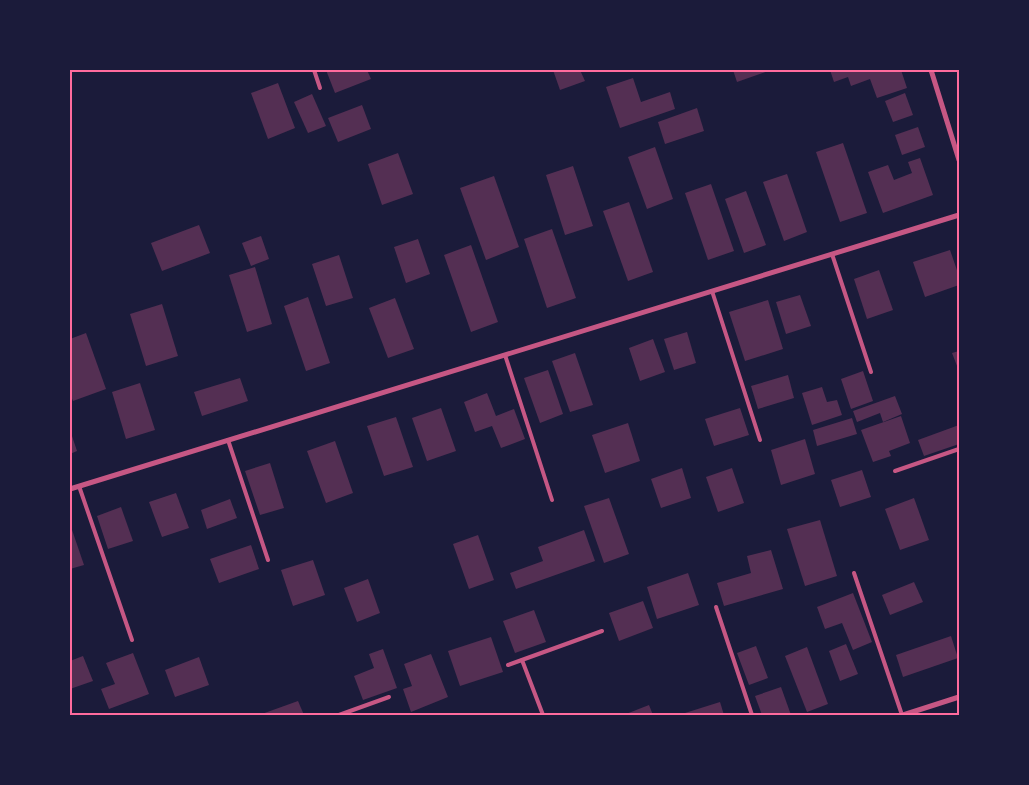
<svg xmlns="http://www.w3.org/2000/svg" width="1029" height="785" font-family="Lora,serif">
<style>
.building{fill:#542f53}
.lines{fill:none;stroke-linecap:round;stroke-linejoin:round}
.service{stroke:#c65784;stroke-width:4}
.minor{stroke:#c65784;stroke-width:5}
.neatline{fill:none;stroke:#ff6b9d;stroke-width:2}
</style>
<rect width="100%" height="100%" fill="#1b1b3a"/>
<!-- building -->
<g class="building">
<polygon points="326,70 367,70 371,79 335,93"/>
<polygon points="553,70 580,70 585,81 560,90"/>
<polygon points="733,70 771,70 737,82"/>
<polygon points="830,70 901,70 907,88 877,98 870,79 851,86 848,77 834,82"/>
<polygon points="633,78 641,102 670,92 675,109 620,128 606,87"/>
<polygon points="278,83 295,128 268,139 251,93"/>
<polygon points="905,93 913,115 893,122 885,101"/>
<polygon points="312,94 326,126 308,133 294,102"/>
<polygon points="362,105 371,129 338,142 328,118"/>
<polygon points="697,108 704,131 665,144 658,122"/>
<polygon points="918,127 925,147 902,155 895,135"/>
<polygon points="843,143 867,213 840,222 816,152"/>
<polygon points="655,147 673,199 647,209 628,157"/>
<polygon points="398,153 413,194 382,205 368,164"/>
<polygon points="920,158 933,195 883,213 868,172 888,165 894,180 912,173 908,162"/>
<polygon points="573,166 593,226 565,235 546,175"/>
<polygon points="787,174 807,232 784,241 763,182"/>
<polygon points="494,176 519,247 486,260 460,188"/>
<polygon points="711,184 734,251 708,260 685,193"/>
<polygon points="746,191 766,245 744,253 725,199"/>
<polygon points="629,202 653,272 628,281 603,211"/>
<polygon points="199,225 210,253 162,271 151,243"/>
<polygon points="552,229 576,298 547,308 524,239"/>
<polygon points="261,236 269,259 251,266 242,243"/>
<polygon points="418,239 430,274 406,283 394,247"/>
<polygon points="471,245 498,322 471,332 444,255"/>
<polygon points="950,250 959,276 959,285 925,297 913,262"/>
<polygon points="339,255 353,298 326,306 312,264"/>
<polygon points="255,267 272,324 247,332 229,275"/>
<polygon points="879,270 893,310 867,319 854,279"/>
<polygon points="800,295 811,326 786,334 776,302"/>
<polygon points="308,297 330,363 306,371 284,306"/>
<polygon points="395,298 414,349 388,358 369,308"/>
<polygon points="768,300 783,349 745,361 729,312"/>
<polygon points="162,304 178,356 146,366 130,314"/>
<polygon points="687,332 696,363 674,370 664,339"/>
<polygon points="86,333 106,389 73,401 70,394 70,339"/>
<polygon points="653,339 665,372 640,381 629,348"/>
<polygon points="959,351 959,371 952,353"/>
<polygon points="575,353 593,405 570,412 552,361"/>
<polygon points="548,370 563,414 540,423 524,378"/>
<polygon points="863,371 873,401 851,409 841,379"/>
<polygon points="788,375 794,398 758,409 751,386"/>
<polygon points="240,378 248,401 202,416 194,392"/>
<polygon points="140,383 155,430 126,439 112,392"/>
<polygon points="822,387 827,402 837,400 842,415 812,425 802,393"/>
<polygon points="487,393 496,416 514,409 525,439 501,448 492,426 475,432 464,402"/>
<polygon points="895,396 902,414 883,422 880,413 857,422 853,411"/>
<polygon points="441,408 456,451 427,461 412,418"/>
<polygon points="740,408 749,435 714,446 705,419"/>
<polygon points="901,416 910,443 889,451 891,456 873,462 861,430"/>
<polygon points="396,417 413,467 384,476 367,426"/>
<polygon points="852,418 857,434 817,446 813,430"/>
<polygon points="628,423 640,461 605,473 592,435"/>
<polygon points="959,425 959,444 924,456 918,440"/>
<polygon points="70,430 77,451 70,454"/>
<polygon points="805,439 815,474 781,485 771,450"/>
<polygon points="335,441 353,493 326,503 307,451"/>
<polygon points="270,463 284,508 260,515 245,471"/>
<polygon points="682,468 691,498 661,508 651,479"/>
<polygon points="732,468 744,503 718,512 706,477"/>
<polygon points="862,470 871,497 840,507 831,480"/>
<polygon points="176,493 189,528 162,537 149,502"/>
<polygon points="609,498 629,554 604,563 584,506"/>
<polygon points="914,498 929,540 900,550 885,509"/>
<polygon points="230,499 237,518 207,529 201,510"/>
<polygon points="121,507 133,541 108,549 97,516"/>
<polygon points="820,520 837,576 805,586 787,529"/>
<polygon points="70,524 84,565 70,569"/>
<polygon points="584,530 595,561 516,589 510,573 543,561 538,547"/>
<polygon points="478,535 494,580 469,589 453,544"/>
<polygon points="251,545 259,569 219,583 210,559"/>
<polygon points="771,550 783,589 724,606 717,583 751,573 747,556"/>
<polygon points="313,560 325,595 293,606 281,570"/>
<polygon points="688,573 699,605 657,619 647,587"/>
<polygon points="368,579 380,613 357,622 344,588"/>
<polygon points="914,582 923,602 890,615 882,595"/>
<polygon points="853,593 872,642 853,650 842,623 825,629 817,607"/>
<polygon points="643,601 653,628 619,641 609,613"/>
<polygon points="534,610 546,642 515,653 503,621"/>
<polygon points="951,636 958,658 903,677 896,655"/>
<polygon points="491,637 503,672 460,686 448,651"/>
<polygon points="846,644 858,674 840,681 829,651"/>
<polygon points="756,646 768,678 749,685 737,653"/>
<polygon points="807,647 828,704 807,712 785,656"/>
<polygon points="383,649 397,688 363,700 354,676 374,668 369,654"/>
<polygon points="133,653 149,694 109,709 101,689 115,684 106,663"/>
<polygon points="431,654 448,697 411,712 403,689 412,686 404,664"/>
<polygon points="83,656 93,681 70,689 70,661"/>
<polygon points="199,657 209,685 175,697 165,670"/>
<polygon points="781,687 791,715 762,715 755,696"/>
<polygon points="298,701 304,715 259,715"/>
<polygon points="720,702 724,715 686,715 685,713"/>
<polygon points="649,705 653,715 627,715 626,714"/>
</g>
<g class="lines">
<!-- service -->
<g class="service">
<polyline points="314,70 320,88"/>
<polyline points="832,254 871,372"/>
<polyline points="712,291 760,440"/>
<polyline points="505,355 552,500"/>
<polyline points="228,440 268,560"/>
<polyline points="895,471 959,449"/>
<polyline points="79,486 132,640"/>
<polyline points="854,573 902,715"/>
<polyline points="716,607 752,715"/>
<polyline points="522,660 543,715"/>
<polyline points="508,665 602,631"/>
<polyline points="339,715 389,697"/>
</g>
<!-- minor -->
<g class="minor">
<polyline points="931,70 959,160"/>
<polyline points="70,489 959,215"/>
<polyline points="903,715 959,697"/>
</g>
</g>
<!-- border -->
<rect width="1029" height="785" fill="none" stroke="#1b1b3a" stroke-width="142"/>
<rect x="71" y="71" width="887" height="643" class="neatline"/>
</svg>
